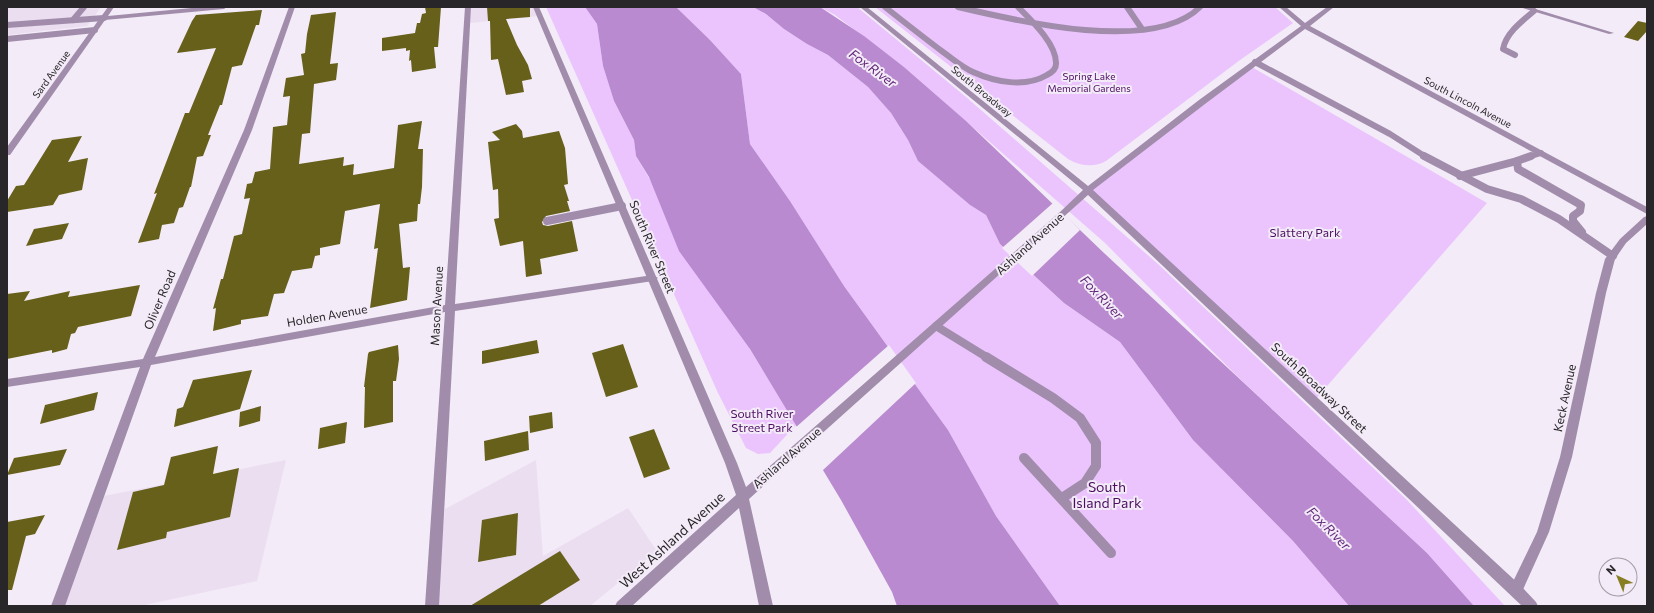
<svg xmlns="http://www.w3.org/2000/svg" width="1654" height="613" font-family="Commissioner,sans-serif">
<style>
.built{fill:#ebdef1}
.green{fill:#ebc4fe}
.water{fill:#b98acf}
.pier{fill:#f3ebf7}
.building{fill:#67601b}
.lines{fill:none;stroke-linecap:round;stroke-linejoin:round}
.service-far2{stroke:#a18dab;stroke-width:6}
.service-far1{stroke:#a18dab;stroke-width:8}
.service{stroke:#a18dab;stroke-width:10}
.minor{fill:#a18dab;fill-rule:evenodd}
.tertiary{fill:#a18dab;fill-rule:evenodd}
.labels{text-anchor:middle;stroke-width:4;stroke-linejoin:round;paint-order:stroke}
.far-street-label{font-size:10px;fill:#29262a;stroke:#f3ebf7}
.far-park-label{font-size:10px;fill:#4c0e62;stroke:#f3ebf7}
.park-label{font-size:12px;fill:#4c0e62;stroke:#f3ebf7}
.street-label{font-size:12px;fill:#29262a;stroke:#f3ebf7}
.water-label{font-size:13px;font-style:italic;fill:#602678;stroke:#f3ebf7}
.near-park-label{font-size:14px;fill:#4c0e62;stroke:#f3ebf7}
.near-street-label{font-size:14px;fill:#29262a;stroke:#f3ebf7}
</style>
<rect width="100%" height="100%" fill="#f3ebf7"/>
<!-- built -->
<g class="built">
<polygon points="7,7 101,7 87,26 7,35"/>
<polygon points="471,7 534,7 538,16 470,23"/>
<polygon points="286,460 257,581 140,606 65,606 104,496"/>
<polygon points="536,460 543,556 628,508 657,551 590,606 436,606 445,509"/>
</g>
<!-- green -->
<g class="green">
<polygon points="546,7 585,7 597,24 603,66 614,101 634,140 636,156 750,349 796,425 770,453 758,454 746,448 718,393"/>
<polygon points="676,7 753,7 766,14 784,29 807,44 828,55 868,87 891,113 908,140 918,161 970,205 986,215 1000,244 1064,303 1120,342 1193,440 1293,541 1349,606 1060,606 996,516 948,430 844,286 790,201 750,144 741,74 710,40"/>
<polygon points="820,7 857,7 966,97 1158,264 1407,500 1505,606 1474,606 1427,553 1238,377 1105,243 904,67 835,15"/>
<path d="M875 7H1275L1293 23 1240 60 1106 161C1094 168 1080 166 1068 159Z"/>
<polygon points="1250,66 1487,203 1314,401 1088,190"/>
</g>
<!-- water -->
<g class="water">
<polygon points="585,7 676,7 710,40 741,74 750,144 790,201 844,286 948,430 996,516 1060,606 897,606 892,592 841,500 750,349 679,251 649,177 636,156 634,140 614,101 603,66 597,24"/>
<polygon points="753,7 820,7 864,36 904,67 966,121 1104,253 1427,553 1474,606 1349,606 1293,541 1193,440 1120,342 1064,303 1000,244 986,215 970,205 918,161 908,140 891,113 868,87 828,55 807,44 784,29 766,14"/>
</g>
<!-- pier -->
<g class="pier">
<polygon points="1053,203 1080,230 1032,276 1002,248"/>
<polygon points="889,345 916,383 822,471 795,428"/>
</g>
<!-- building -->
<g class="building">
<polygon points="425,7 441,7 438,47 434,47 436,68 412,72 411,60 409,61 410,50 406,51 406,48 382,51 382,38 415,33 417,23 420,23 422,14 426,13"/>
<polygon points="487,7 530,7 530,17 506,19 517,45 528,65 532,79 522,81 524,92 506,95 498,59 491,60 490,21 488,21"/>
<polygon points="262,10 259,25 256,25 242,65 232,67 222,105 220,105 208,135 211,135 203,156 197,157 191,187 190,187 183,207 179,208 174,223 162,225 159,239 138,243 157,193 154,194 185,113 189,113 216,48 177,53 192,21 196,15"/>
<polygon points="336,12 330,64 338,63 336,80 314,84 310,133 302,134 299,164 344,157 343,166 354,164 353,175 394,168 398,125 422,121 418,149 423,149 422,187 420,204 418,204 417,221 399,224 403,268 410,267 407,300 370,308 378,248 374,249 380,204 345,211 340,244 320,248 320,255 315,256 312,268 292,271 284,293 274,294 268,316 241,320 241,324 213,331 216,308 213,309 221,279 223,279 234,236 242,234 250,198 244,199 247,184 252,183 255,172 270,169 273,127 287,125 290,96 283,97 286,78 304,75 301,54 305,53 307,34 311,15"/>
<polygon points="1638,21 1647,23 1647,31 1638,41 1624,37"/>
<polygon points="516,124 522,131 523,138 559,131 565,148 568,184 564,185 569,201 567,201 570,211 546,216 542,222 543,225 548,226 572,221 578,251 540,259 542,274 526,277 523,241 500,246 494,219 499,218 498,189 493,190 488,142 500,140 492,132"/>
<polygon points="82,136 68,162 88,158 82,190 59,195 53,205 7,212 7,201 16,186 24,185 52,140"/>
<polygon points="69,223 62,239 26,246 34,229"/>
<polygon points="140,285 131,316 78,327 75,333 71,334 67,349 52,353 52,350 7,359 7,294 30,291 24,301 70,291 68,297"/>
<polygon points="537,340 539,353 482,364 482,351"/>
<polygon points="623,344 638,387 606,397 592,353"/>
<polygon points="398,345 399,359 396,381 393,381 393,422 364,428 365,387 364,387 368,354 369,352"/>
<polygon points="252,370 240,409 174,427 177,409 183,407 193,380"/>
<polygon points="98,392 94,410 40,424 45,405"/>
<polygon points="261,406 260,421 239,427 240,412"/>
<polygon points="552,412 553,428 530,433 529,416"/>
<polygon points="347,422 345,443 318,449 320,428"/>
<polygon points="654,429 670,469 644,478 629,437"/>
<polygon points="528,431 529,450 485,461 484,441"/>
<polygon points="218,446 213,474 239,468 230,517 167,532 166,538 117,550 133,492 164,485 171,457"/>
<polygon points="67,449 60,465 7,475 14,458"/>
<polygon points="518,513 516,555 478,562 482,520"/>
<polygon points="45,515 35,534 26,536 12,590 7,590 7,522"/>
<polygon points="560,551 580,580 538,606 470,606"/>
</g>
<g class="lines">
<!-- service-far2 -->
<g class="service-far2">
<path d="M885 7C904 22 923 37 943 52 953 59 962 67 973 72 995 82 1025 88 1047 75 1051 73 1056 70 1056 64 1057 44 1031 20 1018 7"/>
<path d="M958 7C1017 21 1153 54 1200 7"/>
<polyline points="1127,7 1142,29"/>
<polyline points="73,20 84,7"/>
<polyline points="7,25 104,18"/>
<polyline points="7,39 95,30"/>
<path d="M1515 55 1503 49C1506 33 1522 21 1534 11"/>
<polyline points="1255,62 1390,134 1426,157"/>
<polyline points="1528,157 1541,153"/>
</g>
<!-- service-far1 -->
<g class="service-far1">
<polyline points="1424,156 1487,189 1521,199 1559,219 1613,256"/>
<polyline points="1531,156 1517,161 1518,169 1581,205 1580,211 1573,216 1573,221 1582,232"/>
<polyline points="1460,176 1517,161"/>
<polyline points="547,221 622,206"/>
<polyline points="936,326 988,358"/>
</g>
<!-- service -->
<g class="service">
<polyline points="986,357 1053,398 1080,418 1096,443 1096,466 1085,483 1062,498"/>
<polyline points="1024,458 1111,553"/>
</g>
<!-- minor -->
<g class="minor">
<polygon points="108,7 114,7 108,16 202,7 227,7 224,9 105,20 10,155 7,155 7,147"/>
<polygon points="289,7 295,7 252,130 155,357 445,305 465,7 471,7 455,304 653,275 658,278 653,281 455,311 439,606 425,606 445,312 151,365 65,606 51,606 140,367 7,387 7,379 143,359 244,130"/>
<polygon points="1519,7 1529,7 1614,33 1609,34"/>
<polygon points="1647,216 1647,224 1626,243 1615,259 1606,293 1572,457 1549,532 1521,594 1516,596 1511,594 1509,590 1537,532 1560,457 1596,293 1605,259 1620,239 1644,217"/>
</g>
<!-- tertiary -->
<polygon class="tertiary" points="533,7 539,7 737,463 746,487 1060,212 1083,190 860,7 867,7 1088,186 1199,100 1301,26 1279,7 1286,7 1305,23 1327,7 1334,7 1310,26 1647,207 1647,214 1305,29 1205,104 1093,190 1521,586 1536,602 1538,606 1522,606 1088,195 749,499 773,606 759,606 739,508 632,606 615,606 617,602 736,495 725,463"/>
</g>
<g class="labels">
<!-- far-street labels -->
<g class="far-street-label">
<text transform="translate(51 74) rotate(-54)" y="4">Sard Avenue</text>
<text transform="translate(982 91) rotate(39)" y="4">South Broadway</text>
<text transform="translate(1468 102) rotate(28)" y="4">South Lincoln Avenue</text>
</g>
<!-- far-park labels -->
<g class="far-park-label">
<text x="1089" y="80">Spring Lake<tspan x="1089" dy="12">Memorial Gardens</tspan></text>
</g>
<!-- park labels -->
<g class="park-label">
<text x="1305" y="237">Slattery Park</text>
<text x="762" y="418">South River<tspan x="762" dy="14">Street Park</tspan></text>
</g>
<!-- street labels -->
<g class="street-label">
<text transform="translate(1030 244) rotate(-42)" y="4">Ashland Avenue</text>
<text transform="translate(652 247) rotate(67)" y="4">South River Street</text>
<text transform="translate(160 300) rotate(-67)" y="4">Oliver Road</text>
<text transform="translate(437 306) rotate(-87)" y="4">Mason Avenue</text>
<text transform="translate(327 316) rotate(-10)" y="4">Holden Avenue</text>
<text transform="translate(1319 388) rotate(43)" y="4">South Broadway Street</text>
<text transform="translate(1565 398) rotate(-78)" y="4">Keck Avenue</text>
<text transform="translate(787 458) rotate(-41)" y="4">Ashland Avenue</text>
</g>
<!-- water labels -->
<g class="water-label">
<text transform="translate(873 68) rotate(36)" y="5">Fox River</text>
<text transform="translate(1102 297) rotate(46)" y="5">Fox River</text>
<text transform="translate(1329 528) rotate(45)" y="5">Fox River</text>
</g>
<!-- near-park labels -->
<g class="near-park-label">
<text x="1107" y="492">South<tspan x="1107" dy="16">Island Park</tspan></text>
</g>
<!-- near-street labels -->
<g class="near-street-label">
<text transform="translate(672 540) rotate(-42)" y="5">West Ashland Avenue</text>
</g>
</g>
<!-- border -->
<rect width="1654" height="613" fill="none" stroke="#29262a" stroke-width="16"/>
<!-- north arrow -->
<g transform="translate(1618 577) rotate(316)"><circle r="19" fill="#f3ebf7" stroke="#a29ca5"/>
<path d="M0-3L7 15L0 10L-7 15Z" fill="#877e24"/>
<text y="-6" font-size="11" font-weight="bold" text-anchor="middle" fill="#29262a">N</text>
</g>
</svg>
